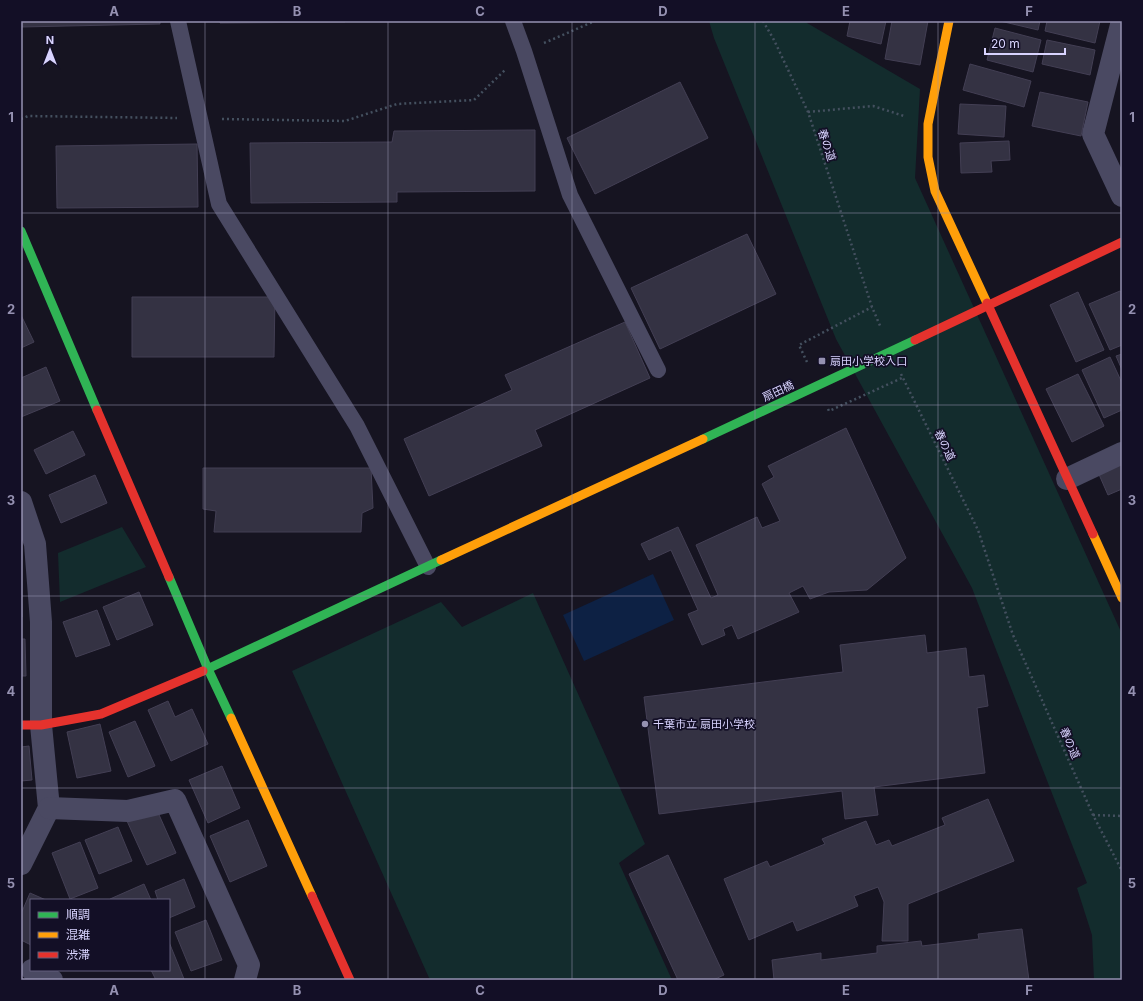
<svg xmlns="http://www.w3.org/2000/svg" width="1143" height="1001" font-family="Inter,'Noto Sans JP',sans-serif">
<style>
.green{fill:#132c2d}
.water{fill:#0d2144}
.building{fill:#343243;stroke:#433f54}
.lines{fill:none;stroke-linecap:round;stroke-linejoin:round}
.path{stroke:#44505f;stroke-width:2.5;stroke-dasharray:2 3;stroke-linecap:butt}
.lane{stroke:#4a4962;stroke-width:16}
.street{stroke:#4a4962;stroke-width:22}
.fast{stroke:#30b455;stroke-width:9}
.slow{stroke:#ff9f0a;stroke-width:9}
.jam{stroke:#e5322d;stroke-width:9}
.grid{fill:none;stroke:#9591b1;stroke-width:1;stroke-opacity:0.55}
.poi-dot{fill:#9591b1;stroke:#130f26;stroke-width:1.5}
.labels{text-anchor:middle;stroke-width:3.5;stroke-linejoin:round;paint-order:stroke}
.street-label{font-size:11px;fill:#d9d4ff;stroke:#130f26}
.poi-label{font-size:11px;fill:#d9d4ff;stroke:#130f26;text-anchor:start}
.neatline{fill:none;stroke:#9591b1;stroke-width:1.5}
.grid-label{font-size:13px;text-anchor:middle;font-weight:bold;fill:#9591b1}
</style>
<rect width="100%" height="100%" fill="#161421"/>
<!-- green -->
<g class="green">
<polygon points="709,21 806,21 807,23 920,89 915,178 1122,634 1122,980 1094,980 1092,935 1077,888 1087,883 972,588 836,339 714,38"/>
<polygon points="122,527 146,567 60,602 58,553"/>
<polygon points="533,593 645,844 619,863 672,980 430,980 292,671 441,602 462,627"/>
</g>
<!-- water -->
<polygon class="water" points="653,574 674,620 584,661 563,615"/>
<!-- building -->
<g class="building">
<polygon points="21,21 160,21 160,24 21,27"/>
<polygon points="220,21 345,21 345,22 220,23"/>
<polygon points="850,21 886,21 881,44 847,36"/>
<polygon points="892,21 928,21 920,65 885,59"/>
<polygon points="1000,21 1040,21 1038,30"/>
<polygon points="1047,21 1100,21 1095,43 1045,31"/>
<polygon points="995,28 1041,40 1033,72 987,60"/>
<polygon points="1047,40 1095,50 1090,75 1042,64"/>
<polygon points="970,64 1031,81 1024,107 963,90"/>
<polygon points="680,82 708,138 595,194 567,138"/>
<polygon points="1040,92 1088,102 1081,136 1032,126"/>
<polygon points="960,104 1006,106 1004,137 958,134"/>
<polygon points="535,130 535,191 397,192 397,202 251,203 250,143 392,142 394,131"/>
<polygon points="1009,141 1010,160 991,161 992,172 961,173 960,143"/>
<polygon points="197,144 198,207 57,208 56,146"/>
<polygon points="747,234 776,294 660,349 631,288"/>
<polygon points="1120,291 1122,294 1122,345 1110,350 1089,304"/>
<polygon points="1078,292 1104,350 1076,362 1050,305"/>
<polygon points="132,297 275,297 274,357 132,357"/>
<polygon points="21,315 34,342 21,348"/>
<polygon points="625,322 650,378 535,430 542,446 429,496 404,439 512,390 505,375"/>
<polygon points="1122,354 1122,370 1116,356"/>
<polygon points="1110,357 1122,383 1122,410 1104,418 1082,370"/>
<polygon points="46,367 60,401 21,417 21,378"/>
<polygon points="1078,374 1104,426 1072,442 1046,389"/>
<polygon points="846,428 906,558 867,590 829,592 810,599 803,586 789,593 799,612 738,639 732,625 723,629 725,635 702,645 688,614 698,610 671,550 649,560 641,544 678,527 711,598 718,595 696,545 757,517 762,528 780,521 762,484 774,477 768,466"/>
<polygon points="73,431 85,455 46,474 34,450"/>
<polygon points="1122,459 1122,489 1108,495 1097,470"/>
<polygon points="203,468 371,468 373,508 362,513 361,532 214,532 216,511 203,509"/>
<polygon points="95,475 107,503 61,523 49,495"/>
<polygon points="21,582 22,617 21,617"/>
<polygon points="139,592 153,625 117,640 103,607"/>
<polygon points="97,610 110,645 76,657 63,622"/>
<polygon points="925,635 927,653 966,648 969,677 984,675 988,706 977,708 985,773 874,787 878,815 845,819 842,791 659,814 644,697 843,672 840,645"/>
<polygon points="21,639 25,639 26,676 21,676"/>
<polygon points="168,701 175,717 192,709 208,744 171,761 148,710"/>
<polygon points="135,721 155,766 128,777 109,732"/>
<polygon points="100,724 111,771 77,778 67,732"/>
<polygon points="29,746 32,780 21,781 21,747"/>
<polygon points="222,766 240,808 208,823 189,780"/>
<polygon points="988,799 1014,861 908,904 908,941 882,941 884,902 878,887 854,896 858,906 797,931 793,921 749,940 724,879 767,861 770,867 825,844 822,839 866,821 876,845 889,840 892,846 945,825 942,818"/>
<polygon points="156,808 176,853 147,865 127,821"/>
<polygon points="248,820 267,866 230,882 210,836"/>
<polygon points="118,827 132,861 99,874 85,840"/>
<polygon points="80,842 98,888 70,899 52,853"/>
<polygon points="668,855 724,975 713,980 678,980 629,874"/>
<polygon points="184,879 195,907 169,918 169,900 158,900 155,891"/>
<polygon points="144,884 151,900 110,900 110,899"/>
<polygon points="30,893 46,900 31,900 31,945 21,940 21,914"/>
<polygon points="206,920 222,960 191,971 175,932"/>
<polygon points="1022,929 1029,980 774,980 772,960 821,953 821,960 877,953 877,946 921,941 922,946 979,939 978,934"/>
<polygon points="169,942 184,979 182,980 156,980 151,970 169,970"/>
</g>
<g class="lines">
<!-- path -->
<g class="path">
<polyline points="763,21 774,40 808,112 872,307 881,328"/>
<polyline points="544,43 595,21"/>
<polyline points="808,112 873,106 904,116"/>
<polyline points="21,119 28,116 177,118"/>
<polyline points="222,119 345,121 397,104 474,100 506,69"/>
<polyline points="807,362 799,345 872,307"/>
<polyline points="901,374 978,530 1013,635 1093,815 1122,871"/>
<polyline points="828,409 829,411 902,378"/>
<polyline points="1093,815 1122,816"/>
</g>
<!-- lane -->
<g class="lane">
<polyline points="178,21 219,204 357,426 428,567"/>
<polyline points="513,21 524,51 570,195 658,370"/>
</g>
<!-- street -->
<g class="street">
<polyline points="1122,21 1093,134 1122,196"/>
<polyline points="1067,479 1122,453"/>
<polyline points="21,502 35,544 41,622 41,725 49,808 21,864"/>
<polyline points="49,808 128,811 175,800 249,965 245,980"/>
<polyline points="32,970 52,980"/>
</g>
<!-- fast -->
<g class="fast">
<polyline points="21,231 97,410"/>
<polyline points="703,439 915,340"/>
<polyline points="169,577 208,669 231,718"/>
<polyline points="203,671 441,560"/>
</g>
<!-- slow -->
<g class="slow">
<polyline points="949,21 928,124 928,157 935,191 987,303"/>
<polyline points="1093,534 1122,598"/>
<polyline points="441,560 703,439"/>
<polyline points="231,718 312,896"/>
</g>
<!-- jam -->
<g class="jam">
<polyline points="987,303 1093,534"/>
<polyline points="915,340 1122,242"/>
<polyline points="97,410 169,577"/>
<polyline points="21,725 41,725 101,714 203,671"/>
<polyline points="312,896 350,980"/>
</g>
</g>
<!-- grid -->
<path class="grid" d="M205 21V980M388 21V980M572 21V980M755 21V980M938 21V980M21 213H1122M21 405H1122M21 596H1122M21 788H1122"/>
<!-- markers -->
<g class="poi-dot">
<rect x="818" y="357" width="8" height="8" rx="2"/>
<circle cx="645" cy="724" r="4"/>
</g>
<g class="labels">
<!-- street labels -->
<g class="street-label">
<text transform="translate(827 145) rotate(72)" y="4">春の道</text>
<text transform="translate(778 391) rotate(-25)" y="4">扇田橋</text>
<text transform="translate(945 445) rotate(64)" y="4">春の道</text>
<text transform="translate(1070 743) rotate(66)" y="4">春の道</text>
</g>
<!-- poi labels -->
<g class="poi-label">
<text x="830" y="365">扇田小学校入口</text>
<text x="653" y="728">千葉市立 扇田小学校</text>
</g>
</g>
<!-- border -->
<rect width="1143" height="1001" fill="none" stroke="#130f26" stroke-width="44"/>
<!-- legend -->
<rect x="30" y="899" width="140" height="72" fill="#130f26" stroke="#625e7d"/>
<rect x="38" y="912" width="20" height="6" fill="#30b455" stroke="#625e7d"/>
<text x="66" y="919" font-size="12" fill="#d9d4ff">順調</text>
<rect x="38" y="932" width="20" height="6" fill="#ff9f0a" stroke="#625e7d"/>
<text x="66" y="939" font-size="12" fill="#d9d4ff">混雑</text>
<rect x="38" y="952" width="20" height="6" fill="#e5322d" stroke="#625e7d"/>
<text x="66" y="959" font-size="12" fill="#d9d4ff">渋滞</text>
<!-- north arrow -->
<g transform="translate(50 50)" stroke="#130f26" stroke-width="3" paint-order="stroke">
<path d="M0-3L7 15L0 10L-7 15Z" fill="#d9d4ff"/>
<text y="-6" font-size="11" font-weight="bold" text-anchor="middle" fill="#d9d4ff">N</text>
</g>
<!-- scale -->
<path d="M985 48v6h80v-6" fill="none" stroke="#d9d4ff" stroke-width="2"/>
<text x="991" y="48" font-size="12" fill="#d9d4ff" stroke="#130f26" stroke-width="3" paint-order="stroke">20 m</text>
<rect x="22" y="22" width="1099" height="957" class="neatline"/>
<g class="grid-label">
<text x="114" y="16">A</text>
<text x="297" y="16">B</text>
<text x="480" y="16">C</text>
<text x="663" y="16">D</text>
<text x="846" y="16">E</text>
<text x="1029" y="16">F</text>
<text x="11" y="122">1</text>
<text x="1132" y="122">1</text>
<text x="11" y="314">2</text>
<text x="1132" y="314">2</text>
<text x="11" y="505">3</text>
<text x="1132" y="505">3</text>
<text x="11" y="696">4</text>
<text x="1132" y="696">4</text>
<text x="11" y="888">5</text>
<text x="1132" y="888">5</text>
<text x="114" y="995">A</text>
<text x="297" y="995">B</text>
<text x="480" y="995">C</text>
<text x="663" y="995">D</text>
<text x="846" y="995">E</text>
<text x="1029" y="995">F</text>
</g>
</svg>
